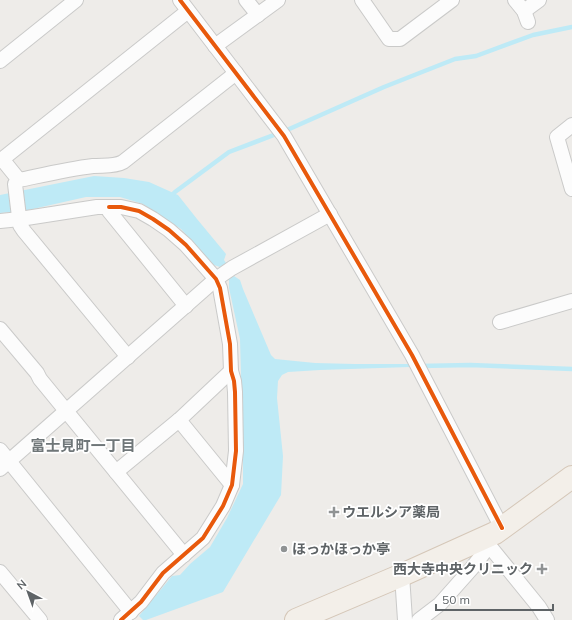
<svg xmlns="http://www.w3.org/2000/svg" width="572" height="620" font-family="Mulish,'Noto Sans JP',sans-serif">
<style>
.water{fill:#beeaf6}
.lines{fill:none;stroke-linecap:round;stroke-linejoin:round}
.stream{stroke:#beeaf6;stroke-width:4.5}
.street-casing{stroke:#cacac9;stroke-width:16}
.primary-casing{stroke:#d5c7b8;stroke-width:24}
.street{stroke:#fcfcfc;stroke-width:14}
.primary{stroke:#f3efe9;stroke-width:22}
.cycleway-casing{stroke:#fff;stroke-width:6}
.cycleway{stroke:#e8590c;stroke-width:4}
.poi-dot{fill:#909394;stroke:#fff;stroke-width:1.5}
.labels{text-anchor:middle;stroke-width:3.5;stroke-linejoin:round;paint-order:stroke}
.poi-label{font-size:14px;font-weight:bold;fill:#5e6366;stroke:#fff;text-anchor:start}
.neighbourhood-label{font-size:15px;font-weight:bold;fill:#6f7678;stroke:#fff}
</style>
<rect width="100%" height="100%" fill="#eeece9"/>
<!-- water -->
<g class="water">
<polygon points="94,176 124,178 149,182 178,195 197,219 226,254 224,260 226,263 220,267 214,265 181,229 143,204 120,197 86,197 24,211 0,213 0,195"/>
<polygon points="234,276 240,280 243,289 271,355 275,359 315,363 355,364 408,364 410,367 320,370 288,372 282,375 278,381 277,398 283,456 281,495 223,592 146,620 143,620 139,616 172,576 180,575 190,564 210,547 227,518 243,484 243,451 240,339 229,288 229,279"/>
</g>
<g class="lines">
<!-- stream -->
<g class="stream">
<polyline points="170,197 175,192 229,152 287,130 384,87 455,59 476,56 533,35 572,27"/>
<polyline points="420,366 470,365 572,369"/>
</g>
<defs>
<g id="street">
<polyline points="180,0 284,136 412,355 502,528"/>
<polyline points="246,0 258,15"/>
<polyline points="362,0 389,39 400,39 452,0"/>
<polyline points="515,0 524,11 528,22"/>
<polyline points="524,11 539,0"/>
<polyline points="215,46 278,0"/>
<polyline points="0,61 76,0"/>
<polyline points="572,125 557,137 572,189"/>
<polyline points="2,159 19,180"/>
<polyline points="0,161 188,11"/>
<polyline points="109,207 121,207 139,211 153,219 169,230 186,245 216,279 220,288 230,344 231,371 234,381 235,392 236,451 232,485 223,506 203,538 163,573 141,602 121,620"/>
<polyline points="0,221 20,219 97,207 109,207 109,211 186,306"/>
<polyline points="500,322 572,301"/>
<polyline points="0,329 37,373 40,379 184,555"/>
<path d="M128 357 24 231 20 225 15 184 19 180C43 175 68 169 93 166 103 165 114 167 123 162L236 73"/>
<polyline points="179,420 232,485"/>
<polyline points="0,450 131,612"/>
<polyline points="0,469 216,279 232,268 330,214"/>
<polyline points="116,472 179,420 231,371"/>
<polyline points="483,538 539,607 547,620"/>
<polyline points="0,572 40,620"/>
<polyline points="402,575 405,620"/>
<polyline points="419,620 440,604 472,568 489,546"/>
</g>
<polyline id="primary" points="296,620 402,575 495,533 502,528 572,477"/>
</defs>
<!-- street casing -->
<use href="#street" class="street-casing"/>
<!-- primary casing -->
<use href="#primary" class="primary-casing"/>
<!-- street -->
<use href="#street" class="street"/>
<!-- primary -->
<use href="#primary" class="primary"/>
<defs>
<g id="cycleway">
<polyline points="180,0 284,136 412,355 502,528"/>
<polyline points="109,207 121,207 139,211 153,219 169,230 186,245 216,279 220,288 230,344 231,371 234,381 235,392 236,451 232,485 223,506 203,538 163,573 141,602 121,620"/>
</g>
</defs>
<!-- cycleway casing -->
<use href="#cycleway" class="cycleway-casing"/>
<!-- cycleway -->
<use href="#cycleway" class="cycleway"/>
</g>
<!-- markers -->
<g class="poi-dot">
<path d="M332 506h4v4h4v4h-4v4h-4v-4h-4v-4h4z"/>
<circle cx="284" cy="549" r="4"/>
<path d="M540 563h4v4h4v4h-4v4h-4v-4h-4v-4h4z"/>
</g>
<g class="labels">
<!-- poi labels -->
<g class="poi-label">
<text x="342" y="517">ウエルシア薬局</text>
<text x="292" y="554">ほっかほっか亭</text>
<text x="533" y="574" text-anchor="end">西大寺中央クリニック</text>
</g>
<!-- neighbourhood labels -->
<g class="neighbourhood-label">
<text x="83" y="451">富士見町一丁目</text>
</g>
</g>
<!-- north arrow -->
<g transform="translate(28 592) rotate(319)" stroke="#ffffff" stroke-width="3" paint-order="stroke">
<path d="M0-3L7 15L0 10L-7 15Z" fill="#5e6366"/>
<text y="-6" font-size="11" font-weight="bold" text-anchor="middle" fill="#5e6366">N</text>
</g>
<!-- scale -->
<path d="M436 604v6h117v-6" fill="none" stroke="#5e6366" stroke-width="2"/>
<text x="442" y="604" font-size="12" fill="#5e6366" stroke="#ffffff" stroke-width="3" paint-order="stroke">50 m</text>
</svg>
